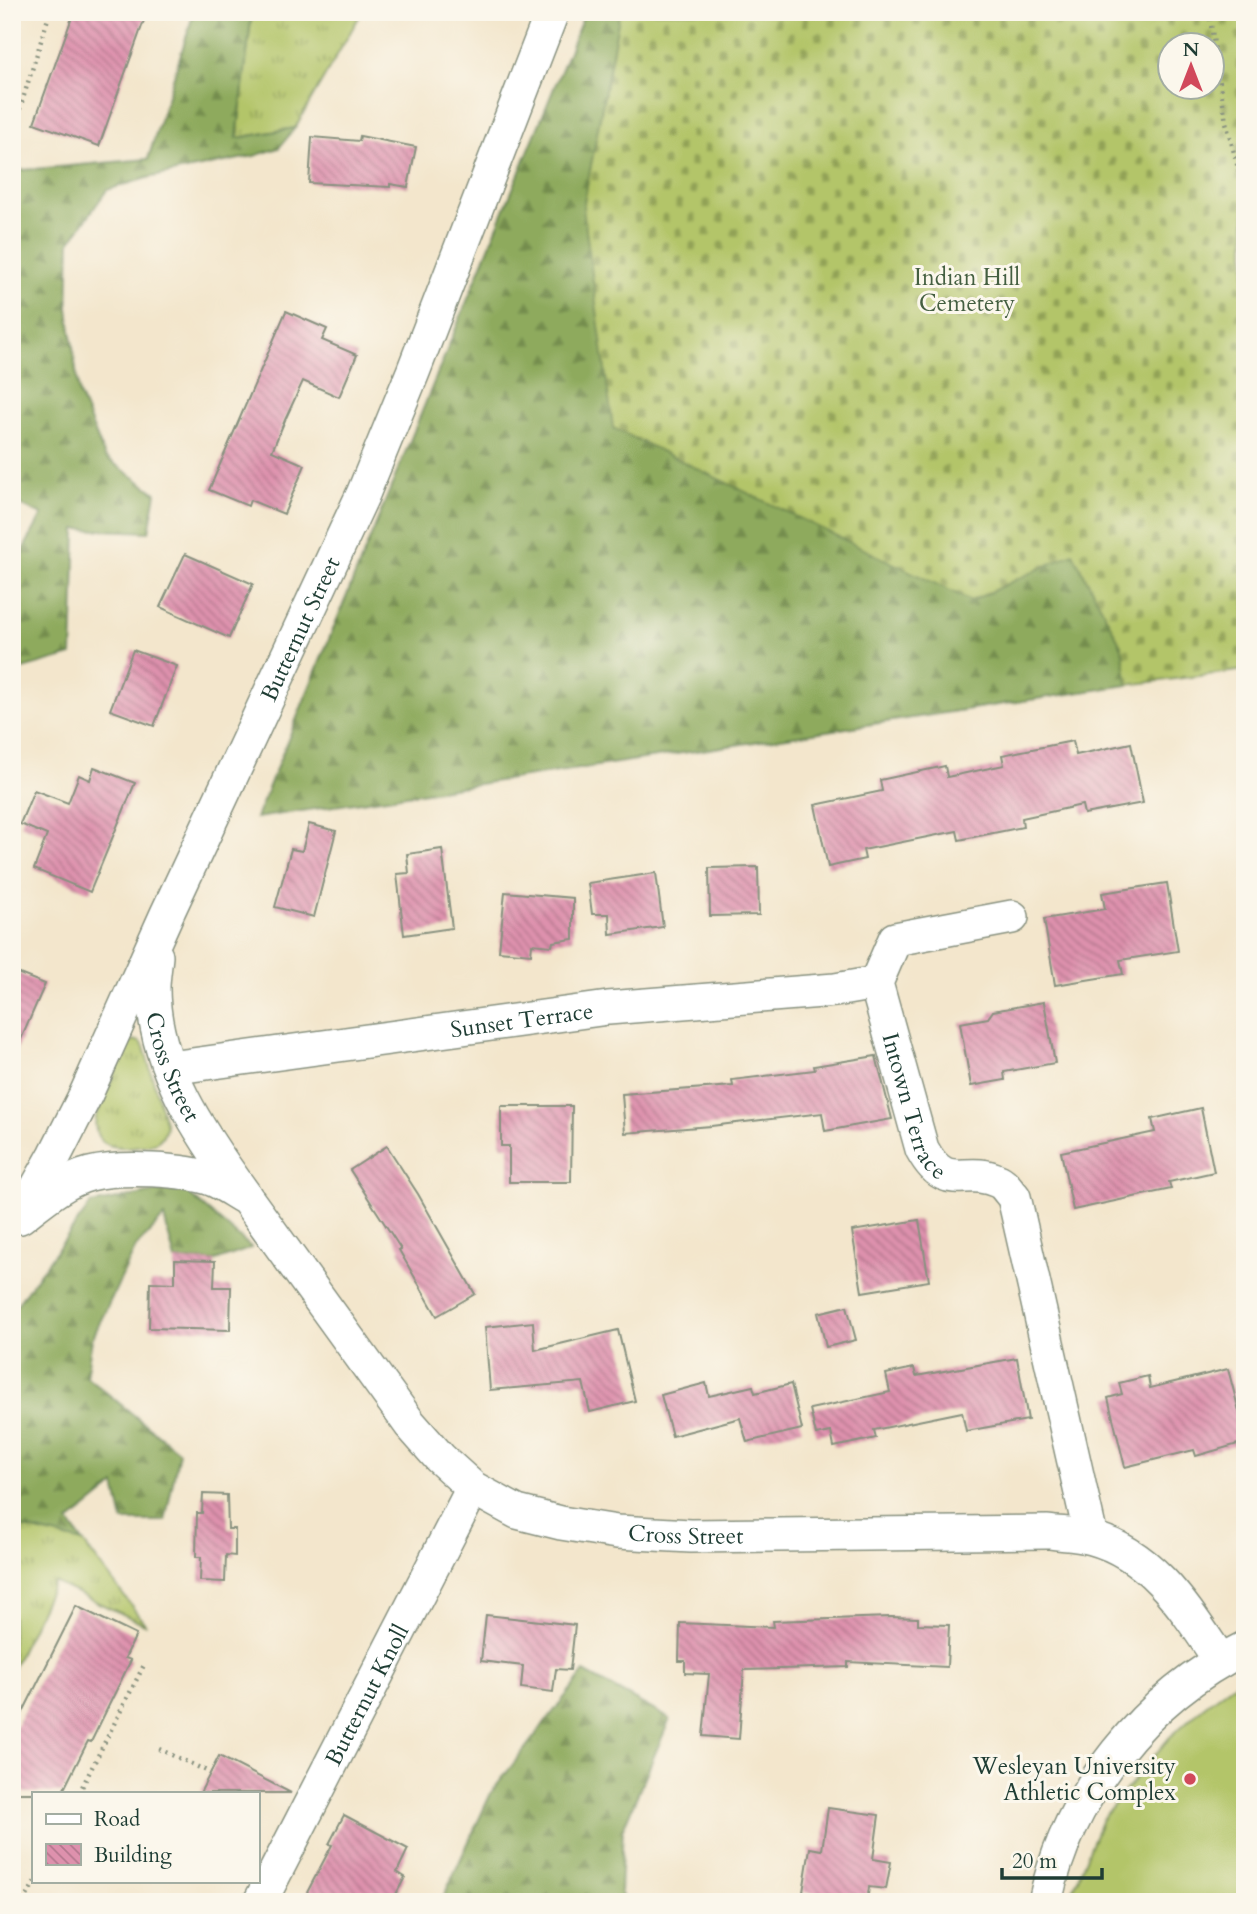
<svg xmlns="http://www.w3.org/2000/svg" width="1257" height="1914" font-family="Cardo,serif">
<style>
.grass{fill:url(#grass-tufts);stroke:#69814e;stroke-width:2}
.forest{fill:url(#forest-firs);stroke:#567448;stroke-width:2}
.cemetery{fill:url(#cemetery-stones);stroke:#69814e;stroke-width:2;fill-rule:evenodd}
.garden{fill:#b3c569;stroke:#69814e;stroke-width:2}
.building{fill:url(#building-back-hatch)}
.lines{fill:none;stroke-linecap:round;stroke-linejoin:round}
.minor-casing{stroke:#899280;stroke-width:36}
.path{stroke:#899280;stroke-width:4.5;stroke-dasharray:2 5;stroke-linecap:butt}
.minor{stroke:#fff;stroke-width:33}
.poi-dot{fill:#d1495b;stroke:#fbf7ec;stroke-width:2.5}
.labels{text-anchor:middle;stroke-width:6;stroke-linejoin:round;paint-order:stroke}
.park-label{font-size:23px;fill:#445f41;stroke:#fbf7ec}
.street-label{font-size:23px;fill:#1f3d34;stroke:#fbf7ec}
.poi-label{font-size:23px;fill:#1f3d34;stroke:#fbf7ec;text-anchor:end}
</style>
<defs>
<pattern id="grass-tufts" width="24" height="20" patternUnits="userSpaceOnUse" patternTransform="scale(1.75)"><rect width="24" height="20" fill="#b3c569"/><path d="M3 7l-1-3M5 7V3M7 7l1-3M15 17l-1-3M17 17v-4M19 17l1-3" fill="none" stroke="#91a157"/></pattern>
<pattern id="forest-firs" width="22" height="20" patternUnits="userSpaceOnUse" patternTransform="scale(1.75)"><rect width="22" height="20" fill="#8eaa5d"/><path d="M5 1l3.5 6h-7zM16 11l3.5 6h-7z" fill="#738c4e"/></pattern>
<pattern id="cemetery-stones" width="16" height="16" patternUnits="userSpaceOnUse" patternTransform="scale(1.75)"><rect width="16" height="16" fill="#b3c569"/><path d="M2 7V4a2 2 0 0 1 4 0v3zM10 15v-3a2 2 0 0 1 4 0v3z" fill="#91a157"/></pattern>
<pattern id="building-back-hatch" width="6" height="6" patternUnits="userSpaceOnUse" patternTransform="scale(1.75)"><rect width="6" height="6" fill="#de91ad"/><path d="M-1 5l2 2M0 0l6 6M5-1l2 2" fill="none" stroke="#b3788e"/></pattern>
</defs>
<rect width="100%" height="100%" fill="#fbf7ec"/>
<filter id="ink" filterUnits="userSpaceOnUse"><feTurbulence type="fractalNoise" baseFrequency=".0143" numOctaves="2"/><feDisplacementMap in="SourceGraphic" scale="14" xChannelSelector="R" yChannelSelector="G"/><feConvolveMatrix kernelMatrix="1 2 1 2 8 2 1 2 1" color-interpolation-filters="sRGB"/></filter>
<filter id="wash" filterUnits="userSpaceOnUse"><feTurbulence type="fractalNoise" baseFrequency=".00686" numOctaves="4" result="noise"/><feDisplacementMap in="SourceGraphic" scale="28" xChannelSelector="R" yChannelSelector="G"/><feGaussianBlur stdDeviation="1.57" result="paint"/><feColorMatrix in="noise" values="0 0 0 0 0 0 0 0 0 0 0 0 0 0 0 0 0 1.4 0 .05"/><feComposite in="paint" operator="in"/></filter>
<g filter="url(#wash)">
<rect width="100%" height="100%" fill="#f3e6cc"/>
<!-- grass -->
<g class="grass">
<polygon points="252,12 362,12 295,128 237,138"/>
<path d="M133 1040 141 1042 144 1047 166 1126C165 1132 163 1137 158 1141 150 1146 140 1146 130 1147 108 1149 92 1142 96 1117L126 1047Z"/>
<polygon points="12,1525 83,1542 146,1625 54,1582 12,1670"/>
</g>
<!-- forest -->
<g class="forest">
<polygon points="194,12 252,12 237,138 295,128 279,148 254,156 147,178 107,190 70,242 68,308 79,394 105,457 156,493 149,532 76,529 72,655 12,672 12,570 42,515 12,501 12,171 148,159"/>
<polygon points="585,12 620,12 583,208 971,601 1073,552 1122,647 1128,685 256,818"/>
<polygon points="180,1187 252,1248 215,1261 175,1260 164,1217 136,1247 92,1339 86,1376 179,1452 165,1521 123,1521 115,1485 69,1522 83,1542 12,1525 12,1311 91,1204"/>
<polygon points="584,1672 670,1719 623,1828 620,1892 625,1902 441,1902 491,1793"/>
</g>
<!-- cemetery -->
<path class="cemetery" d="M620 12H1245V670L1128 685 1122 647 1073 553 971 601 613 428 583 208ZM1170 46H1212V88H1170Z"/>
<!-- garden -->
<polygon class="garden" points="1245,1675 1245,1902 1068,1902 1102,1819 1169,1738 1203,1707"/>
<g id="blocks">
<!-- building -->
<g class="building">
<polygon points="74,12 147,12 99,146 34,123"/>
<polygon points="360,136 416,147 408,187 390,184 390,187 309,183 312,137 359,141"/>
<polygon points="286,311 327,329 322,340 357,355 339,397 303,381 285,420 272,451 305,465 284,514 250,500 248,506 209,490"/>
<polygon points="185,554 253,584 229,638 160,607"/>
<polygon points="133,650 177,666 154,726 110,710"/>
<polygon points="1073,741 1076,755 1131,743 1143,803 1084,814 1082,805 1022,818 1023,827 959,840 957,831 863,850 865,859 828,867 815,805 882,791 880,780 945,766 947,777 1004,765 1002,755"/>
<polygon points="94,767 135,783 90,892 34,869 47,835 20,824 34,790 68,803 79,775 90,780"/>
<polygon points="309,824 336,831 314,917 275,907 291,849 302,851"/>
<polygon points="442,849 452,928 404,935 397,874 409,873 407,854"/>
<polygon points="758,867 759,915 710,916 709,868"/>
<polygon points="656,873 663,927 610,934 609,914 592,914 588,883"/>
<polygon points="1167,883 1178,951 1120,960 1123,974 1055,985 1044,919 1105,909 1102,893"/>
<polygon points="505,892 573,898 573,939 553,942 552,946 532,944 531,954 499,951"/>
<polygon points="12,971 45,984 12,1060"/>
<polygon points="1044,1002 1055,1063 1004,1072 1005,1080 971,1086 960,1023 988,1018 993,1011"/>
<polygon points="876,1056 892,1119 825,1131 822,1113 711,1126 625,1133 622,1094 733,1086 732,1080 815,1070 814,1066"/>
<polygon points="501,1106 572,1106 571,1182 509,1182 509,1146 501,1146"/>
<polygon points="1201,1108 1214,1172 1169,1182 1171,1189 1073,1210 1061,1152 1155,1132 1152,1119"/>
<polygon points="387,1146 418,1194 475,1294 437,1316 399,1250 401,1249 350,1170"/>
<polygon points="919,1220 929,1281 862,1292 852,1231"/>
<polygon points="175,1260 215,1261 214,1287 231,1287 230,1330 149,1328 150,1282 175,1283"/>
<polygon points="847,1306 856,1340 826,1347 818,1313"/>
<polygon points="533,1322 535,1350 618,1330 635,1401 590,1412 583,1382 490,1390 485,1327"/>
<polygon points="1017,1358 1028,1420 966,1431 962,1412 874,1430 876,1438 834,1447 831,1432 816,1435 810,1409 890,1392 886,1374 914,1368 916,1376"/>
<polygon points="1228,1369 1245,1434 1245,1442 1196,1456 1194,1450 1125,1467 1108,1398 1122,1394 1119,1383 1148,1376 1150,1388"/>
<polygon points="706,1383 709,1396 753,1386 755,1393 791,1384 802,1429 747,1442 740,1418 672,1436 661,1395"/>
<polygon points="203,1494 227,1495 228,1529 235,1529 235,1556 226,1555 225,1582 200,1581 201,1557 196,1557 197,1513 202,1513"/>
<polygon points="76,1606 136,1635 125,1658 131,1660 91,1742 88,1741 62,1793 12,1793 12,1734"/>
<polygon points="486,1615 575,1625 570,1670 556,1669 553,1692 521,1688 523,1666 481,1661"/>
<polygon points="891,1617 918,1618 918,1624 949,1625 947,1667 848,1662 848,1667 744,1670 739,1739 703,1736 709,1674 685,1673 685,1661 679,1661 680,1623 774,1627 773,1621"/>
<polygon points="219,1756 291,1793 200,1793"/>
<polygon points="828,1808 879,1815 873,1859 891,1862 886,1889 869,1887 867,1902 815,1902 816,1894 803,1892 810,1848 822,1850"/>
<polygon points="344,1815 408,1849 397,1872 405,1877 392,1902 302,1902 332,1845 329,1844"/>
</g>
</g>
</g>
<g filter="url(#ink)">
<use href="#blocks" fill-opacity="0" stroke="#899280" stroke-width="2"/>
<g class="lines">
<defs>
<g id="minor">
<path id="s1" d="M1012 917 895 939 876 983 922 1149C947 1195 964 1165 998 1181 1004 1183 1009 1192 1014 1197L1091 1537"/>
<path id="s2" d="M156 956C155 967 153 978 153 988 153 1065 201 1135 244 1194"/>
<path id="s3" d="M170 1068 608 1008 835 990 876 983"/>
<path id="s4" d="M26 1207 55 1155 86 1094 166 916 363 494 413 372 552 12"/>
<path id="s5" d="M20 1217C41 1201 63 1181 90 1174 120 1166 185 1169 214 1180 225 1185 236 1193 247 1199L410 1424 440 1458 473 1488 517 1512 561 1523 617 1532 691 1536 1048 1532C1063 1534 1078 1534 1092 1538 1154 1555 1186 1610 1220 1660"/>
<path id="s6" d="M260 1902 473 1488"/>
<path d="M1045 1902C1068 1794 1146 1696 1245 1648"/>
</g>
</defs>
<!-- minor casing -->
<use href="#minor" class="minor-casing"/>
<!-- path -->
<g class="path">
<polyline points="1209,12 1226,122 1245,195"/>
<polyline points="12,118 17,118 50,12"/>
<polyline points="159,1749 211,1773"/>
<polyline points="79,1793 144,1665"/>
<polyline points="24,1902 35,1881"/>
</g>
<!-- minor -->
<use href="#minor" class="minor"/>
</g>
</g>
<!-- markers -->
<circle class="poi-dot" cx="1190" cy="1779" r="7"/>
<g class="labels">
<!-- park labels -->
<g class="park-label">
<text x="967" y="285">Indian Hill<tspan x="967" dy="26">Cemetery</tspan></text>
</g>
<!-- street labels -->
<g class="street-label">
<text dy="8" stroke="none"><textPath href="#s4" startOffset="640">Butternut Street</textPath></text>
<text dy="8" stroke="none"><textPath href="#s3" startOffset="355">Sunset Terrace</textPath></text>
<text dy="8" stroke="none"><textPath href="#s2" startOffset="114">Cross Street</textPath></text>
<text dy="8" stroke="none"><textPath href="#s1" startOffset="296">Intown Terrace</textPath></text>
<text dy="8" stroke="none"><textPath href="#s5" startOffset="835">Cross Street</textPath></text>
<text dy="8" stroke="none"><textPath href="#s6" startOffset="233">Butternut Knoll</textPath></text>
</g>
<!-- poi labels -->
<g class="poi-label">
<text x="1176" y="1774">Wesleyan University<tspan x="1176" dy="26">Athletic Complex</tspan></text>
</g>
</g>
<!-- margin -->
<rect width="1257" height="1914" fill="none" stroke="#fbf7ec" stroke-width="42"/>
<!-- legend -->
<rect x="32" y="1792" width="228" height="91" fill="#fbf7ec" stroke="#a3ada2" stroke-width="2"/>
<rect x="46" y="1814" width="35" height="10" fill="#ffffff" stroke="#a3ada2" stroke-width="2"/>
<text x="94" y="1826" font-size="21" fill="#1f3d34">Road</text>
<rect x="46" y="1844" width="35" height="21" fill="url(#building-back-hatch)" stroke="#a3ada2" stroke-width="2"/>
<text x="94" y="1862" font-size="21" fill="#1f3d34">Building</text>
<!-- north arrow -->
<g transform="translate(1191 66)"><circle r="33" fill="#fbf7ec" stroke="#a3ada2" stroke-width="2"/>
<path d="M0-5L12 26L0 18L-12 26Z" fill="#d1495b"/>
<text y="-10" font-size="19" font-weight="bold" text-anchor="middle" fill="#1f3d34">N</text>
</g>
<!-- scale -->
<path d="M1002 1868v10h100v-10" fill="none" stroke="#1f3d34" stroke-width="3.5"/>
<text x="1012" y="1868" font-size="21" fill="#1f3d34" stroke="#fbf7ec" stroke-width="5" paint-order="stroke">20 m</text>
</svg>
